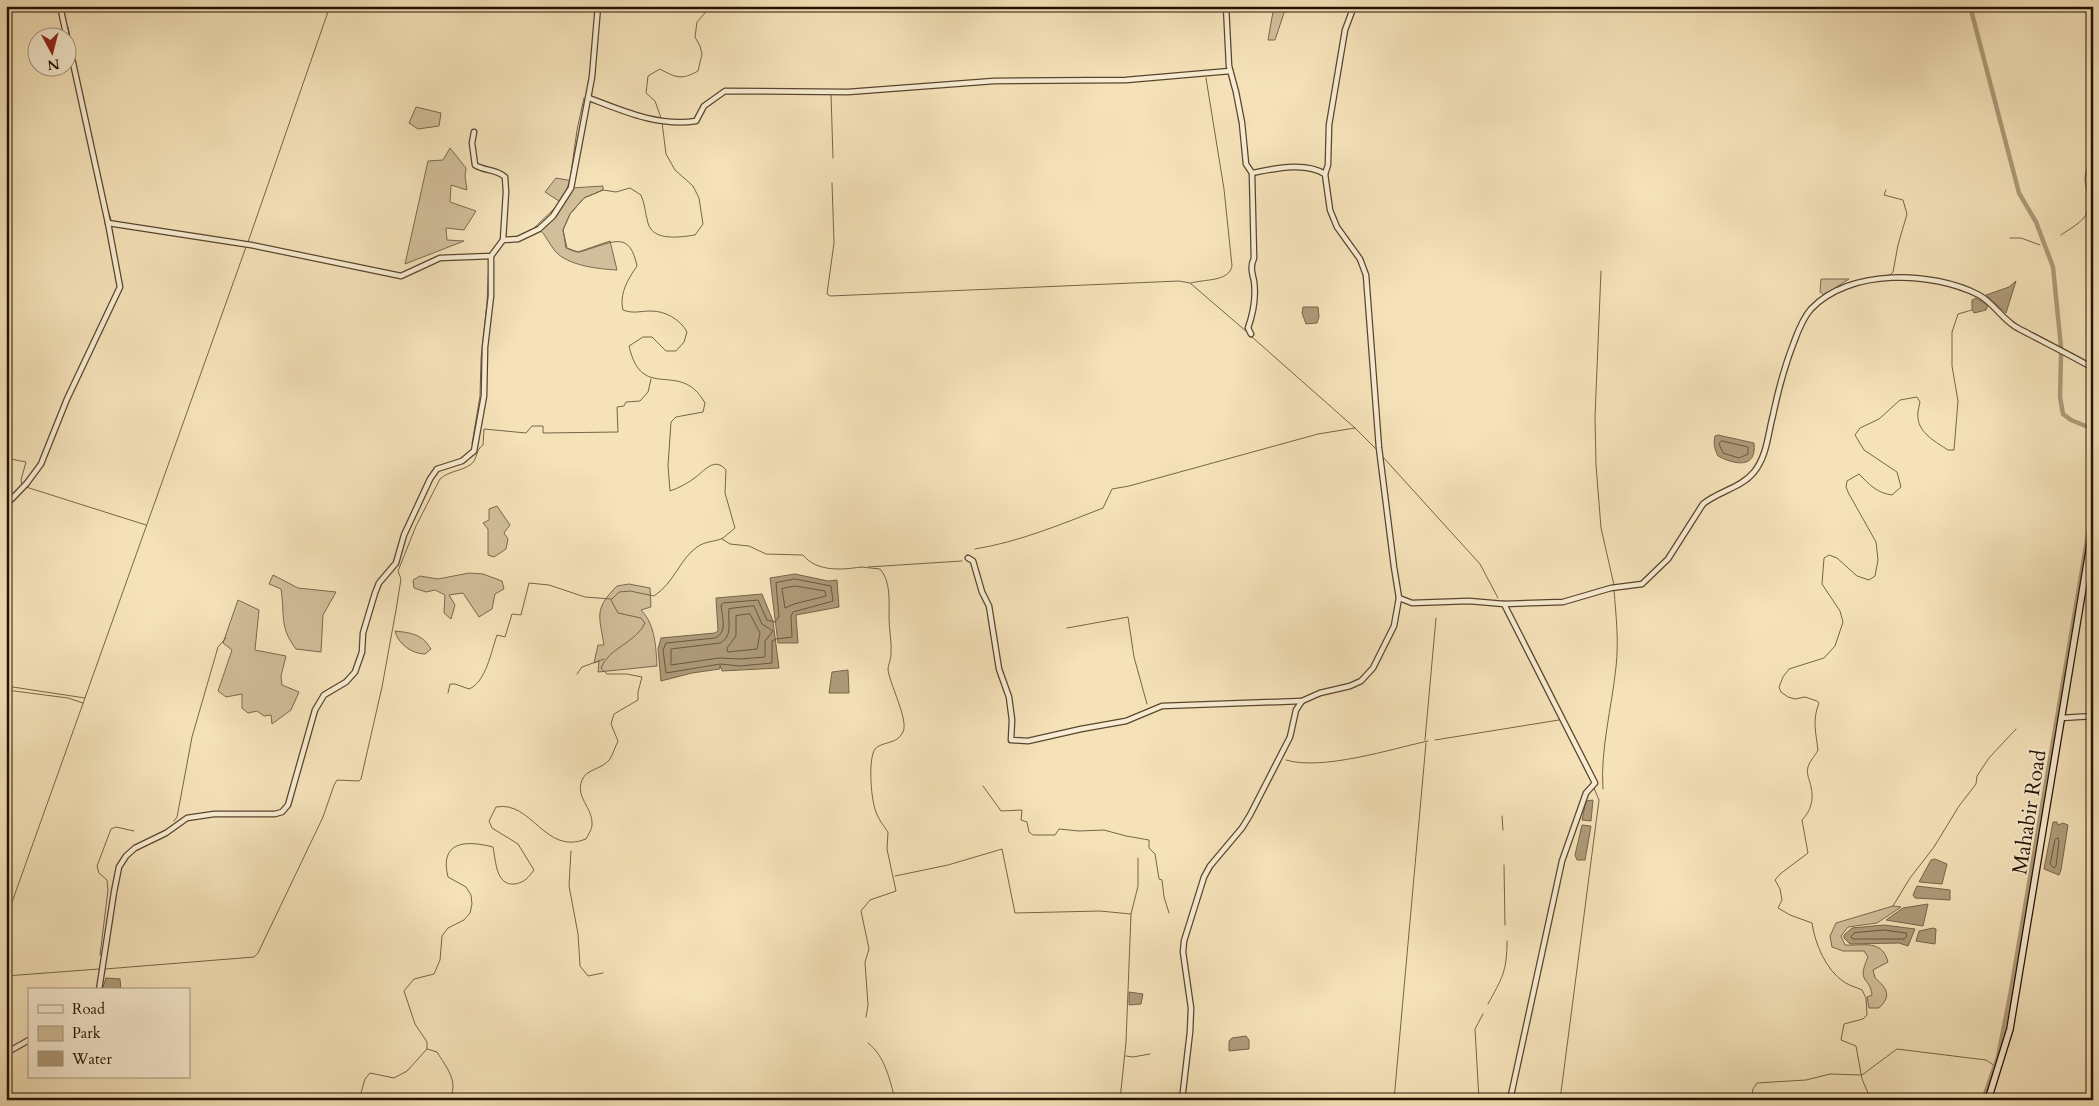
<svg xmlns="http://www.w3.org/2000/svg" width="2099" height="1106" font-family="Cardo,serif">
<style>
.green{fill:#d1be9a;stroke:#7a684d}
.water{fill:#ae9b7a;stroke:#776449}
.lines{fill:none;stroke-linecap:round;stroke-linejoin:round}
.shore{stroke:#69563d;stroke-width:1}
.stream{stroke:#776449;stroke-width:1}
.canal{stroke:#ae9b7a;stroke-width:4.5}
.street-casing{stroke:#58452e;stroke-width:7}
.secondary-casing{stroke:#241100;stroke-width:8}
.street{stroke:#f8ecd2;stroke-width:4.5}
.secondary{stroke:#f8ecd2;stroke-width:5.5}
.labels{text-anchor:middle;stroke-width:4;stroke-linejoin:round;paint-order:stroke}
.street-label{font-size:21px;fill:#241100;stroke:#f8ecd2}
</style>
<rect width="100%" height="100%" fill="#f5e2b9"/>
<filter id="stains"><feTurbulence type="fractalNoise" baseFrequency=".004" numOctaves="4"/><feColorMatrix values="0 0 0 0 .2 0 0 0 0 .09 0 0 0 0 .02 0 0 0 .5 -.17"/></filter>
<radialGradient id="worn" r=".72"><stop offset=".6" stop-color="#630" stop-opacity="0"/><stop offset="1" stop-color="#630" stop-opacity=".3"/></radialGradient>
<!-- green -->
<g class="green">
<polygon points="1274,6 1288,6 1284,13 1275,40 1268,40"/>
<polygon points="416,107 441,113 439,126 418,129 409,123"/>
<polygon points="450,148 466,168 465,176 467,190 451,185 450,202 476,211 464,230 446,228 447,240 464,241 405,264 428,161 443,160"/>
<path d="M556 178 573 181 571 188 603 186V190L584 198 570 214 563 230 567 248 578 252 610 241 617 270C599 269 568 266 555 251 549 244 546 235 539 229L562 203 545 192Z"/>
<polygon points="1821,279 1849,279 1824,295 1820,292"/>
<polygon points="497,506 510,525 504,533 508,539 506,549 494,557 488,555 488,529 483,523 489,520 489,509"/>
<polygon points="469,573 483,574 502,581 504,589 495,594 492,609 479,617 463,593 449,595 455,605 451,619 444,613 445,595 435,590 426,592 414,588 413,580 420,576 438,579"/>
<path d="M273 575 298 588 336 592 323 615 321 652 296 649C279 627 285 615 281 589L269 584Z"/>
<path d="M629 584 650 588 651 607 641 610C655 624 656 647 657 666L598 672 599 661 594 663 598 645H604C599 615 594 609 617 586Z"/>
<polygon points="238,600 259,610 255,650 286,656 281,676 282,685 299,692 291,710 272,724 271,715 264,716 257,711 248,713 242,708 242,694 226,697 218,691 232,650 223,643"/>
<path d="M395 631C412 633 422 634 431 649L425 654C412 654 398 644 395 631Z"/>
<path d="M1893 906 1901 907 1877 923 1848 927 1841 936 1845 945C1864 946 1882 939 1888 962L1873 970 1875 978C1887 988 1892 996 1879 1008H1869L1867 997 1872 995C1870 976 1856 984 1868 957L1864 951H1843L1832 947 1830 936 1836 923Z"/>
</g>
<!-- water -->
<g class="water">
<polygon points="2016,281 2006,313 1986,295 2009,287"/>
<polygon points="1976,298 1988,305 1986,310 1974,313 1972,309 1972,300"/>
<polygon points="1303,307 1318,307 1319,317 1317,323 1306,324 1302,313"/>
<path d="M1718 435 1754 443C1757 469 1735 465 1718 456 1715 450 1713 444 1715 436Z"/>
<polygon points="795,574 828,581 837,580 839,607 796,615 798,643 778,643 770,578"/>
<polygon points="762,594 773,621 779,668 722,671 720,665 720,669 692,673 661,681 658,649 661,638 715,633 718,631 716,598"/>
<polygon points="848,670 849,693 829,693 832,672"/>
<polygon points="1593,800 1591,821 1582,820 1586,801"/>
<polygon points="2053,822 2057,822 2058,825 2063,823 2068,825 2061,870 2059,875 2044,869"/>
<polygon points="1582,825 1591,826 1585,860 1577,860 1575,855"/>
<polygon points="1935,859 1947,864 1942,884 1919,882 1931,860"/>
<polygon points="1917,886 1950,890 1950,900 1915,898 1913,895"/>
<polygon points="1928,904 1923,926 1886,920 1903,908"/>
<polygon points="1884,925 1915,929 1908,946 1899,943 1850,944 1844,938 1844,935 1852,928"/>
<polygon points="1933,928 1936,929 1935,944 1916,941 1919,931"/>
<polygon points="106,978 120,979 121,990 102,990"/>
<polygon points="1129,992 1143,994 1141,1004 1129,1005"/>
<polygon points="1246,1036 1249,1040 1249,1049 1229,1051 1229,1041 1232,1038"/>
</g>
<g class="lines">
<!-- shore -->
<g class="shore">
<polygon points="1722,441 1748,447 1748,454 1739,458 1723,453 1719,444"/>
<path d="M795 579 831 586 833 601 793 612 791 616 792 637 776 639 772 641V663L740 666 720 664 666 673 663 650 666 643 715 638C728 632 722 617 721 605L723 603 758 600 767 620 775 622 779 617 776 583Z"/>
<polygon points="795,586 825,591 826,596 794,604 785,608 782,589"/>
<path d="M754 606 762 624 773 631 765 641V657L740 659 719 658 671 665V649L720 643C734 635 727 622 729 609Z"/>
<polygon points="750,614 760,633 757,649 728,652 727,648 736,636 736,616"/>
<polygon points="2058,838 2059,841 2056,866 2054,868 2050,864 2055,840"/>
<polygon points="1884,930 1906,933 1907,936 1904,939 1853,939 1851,937 1854,933"/>
</g>
<!-- stream -->
<g class="stream">
<polyline points="68,27 76,66"/>
<polyline points="831,94 833,158"/>
<path d="M661 118 655 101 646 93 648 76 660 69C676 78 682 80 698 71L702 54 700 46 695 37 697 22 711 6"/>
<polyline points="832,183 834,243 827,294 830,296 1179,281 1190,283 1247,332"/>
<polyline points="565,194 570,180 577,130 584,98"/>
<polyline points="105,200 111,220"/>
<polyline points="533,229 557,206"/>
<path d="M2061 235C2069 229 2084 222 2087 212 2094 193 2075 180 2093 160"/>
<polyline points="2010,238 2021,238 2040,245"/>
<polyline points="248,242 330,6"/>
<polyline points="1601,271 1595,417 1596,465 1601,528 1614,585"/>
<polyline points="1879,277 1890,275 1893,272 1898,245 1907,214 1903,200 1884,195 1886,190"/>
<path d="M1191 283C1204 279 1229 282 1232 266L1224 189 1206 78"/>
<polyline points="103,329 108,318"/>
<polyline points="1252,337 1355,428 1377,450"/>
<polyline points="94,346 102,331"/>
<polyline points="53,440 57,430"/>
<polyline points="472,444 480,396 481,358 487,303 489,261"/>
<polyline points="1382,456 1480,564 1498,598"/>
<polyline points="6,458 26,462 21,480 22,486"/>
<polyline points="26,487 146,525"/>
<polyline points="6,508 18,496"/>
<path d="M722 539 730 544 749 546 766 554 803 555C817 572 841 570 861 567"/>
<path d="M975 549C1019 542 1062 524 1103 508L1112 489 1129 486 1318 434 1355 428"/>
<path d="M861 567 880 569C891 581 889 602 889 617 889 630 892 642 891 655 891 660 888 665 888 669 889 683 909 720 903 732 897 745 882 741 875 749 868 759 871 797 875 809 877 817 883 825 888 832L887 849 896 891 870 900 861 911 869 949 865 962 868 1005 866 1017"/>
<polyline points="868,567 962,561"/>
<polyline points="1502,606 1591,781"/>
<polyline points="1067,628 1128,617 1134,657 1147,704"/>
<polyline points="577,674 582,667 604,659"/>
<polyline points="6,686 85,698"/>
<polyline points="6,690 68,698 83,703"/>
<path d="M448 693 450 684H455L469 689C486 682 491 652 497 635L505 637 512 614 521 615 529 583 549 585 585 597 611 599"/>
<polyline points="1425,740 1436,618"/>
<polyline points="1435,740 1559,720"/>
<path d="M1286 760C1322 771 1391 749 1428 741"/>
<polyline points="983,786 1001,811 1022,810 1021,820 1027,822 1029,832 1033,835 1055,835 1059,829 1079,831 1104,830 1126,836 1149,840 1149,848 1155,854 1159,879 1162,880 1164,897 1169,913"/>
<path d="M1603 789C1600 751 1612 706 1616 667 1619 641 1616 616 1614 590"/>
<polyline points="1502,816 1503,830"/>
<polyline points="174,821 177,817 192,737 218,647 226,638"/>
<polyline points="571,851 569,886 578,934 580,966 588,976 603,973"/>
<polyline points="1504,865 1505,925"/>
<polyline points="895,876 948,865 1002,849 1015,913 1100,911 1131,914"/>
<polyline points="1893,906 1910,878 1934,847 1959,806 1976,784 1977,776 1989,758 2016,729"/>
<polyline points="6,919 246,247"/>
<polyline points="100,955 108,890 107,880 99,873 97,866 111,829 116,827 134,831"/>
<path d="M105 969 254 957 258 953 323 817 334 785 337 780 359 781 361 779 382 687 396 610 401 579 398 571 416 526 440 479C449 471 461 471 470 465 478 460 475 450 483 445L484 429 526 433 532 426H543V433L618 432 617 407 624 406 626 402 640 401 648 392 651 379"/>
<polyline points="6,976 99,969"/>
<path d="M1488 1004C1502 978 1507 972 1507 941"/>
<path d="M868 1043C885 1056 890 1080 895 1100"/>
<path d="M427 1049 437 1052C446 1067 460 1082 449 1100"/>
<polyline points="1126,1056 1133,1057 1150,1054"/>
<path d="M359 1100 365 1079 370 1073 394 1078 407 1071 427 1049V1042L415 1024 404 991 414 979 434 974 440 960 442 936 448 928 464 920 470 913 472 904 471 895 466 887 448 877C439 841 466 840 493 847 496 862 496 886 515 884 525 882 528 878 534 870L518 844 492 828 489 821 496 807C532 800 545 856 586 839 588 835 592 829 592 825 593 807 575 798 582 780 586 769 603 769 610 759 613 754 615 747 618 741L611 724 614 714 638 700V692L642 677 627 674H607L601 668C608 648 636 643 645 623L641 618 618 613 611 600 619 592 630 591 654 596C675 582 679 560 697 547 705 541 715 542 723 538 727 535 731 531 735 528L725 493 726 470C715 457 706 469 696 477 688 483 679 488 670 491L668 466 671 422 676 417 703 412 705 403C680 358 642 404 629 346L643 337H652L666 351H676L684 342 687 332C680 319 665 311 651 311 640 311 633 314 623 310 619 294 628 279 637 266 630 232 615 241 589 249 586 250 581 252 578 252 574 252 570 249 566 248L563 230 570 214 584 198 603 190 616 192 630 188 641 195C645 204 645 213 648 223 653 242 681 237 695 235L703 224 699 198 693 186 675 170 666 154 662 122"/>
<polyline points="1120,1100 1126,1042 1131,914 1138,886 1138,858"/>
<polyline points="1394,1100 1426,743"/>
<polyline points="1479,1100 1475,1029 1483,1014"/>
<polyline points="1560,1100 1599,800 1594,788"/>
<polyline points="1751,1100 1753,1089 1757,1083 1806,1080 1830,1074 1862,1075 1897,1049 1986,1060 1995,1066"/>
<path d="M1871 1100 1862 1079 1856 1046 1841 1040 1844 1024 1863 1019 1867 1015 1866 998 1862 990C1856 987 1850 986 1844 982 1826 970 1815 944 1812 923L1790 915 1778 908 1782 900 1780 889 1775 880 1780 874 1808 853 1802 820C1811 811 1814 799 1811 787 1810 780 1806 775 1808 767 1809 762 1815 756 1818 750 1816 733 1812 720 1819 703L1817 701 1805 697 1795 699 1788 697 1781 692 1779 687 1783 677 1789 669 1824 658 1835 646 1843 622 1840 611 1822 584 1824 558 1829 555 1837 558 1857 576 1869 580 1875 576 1878 560 1876 542 1849 494 1846 487 1847 481 1859 474C1870 485 1877 493 1892 495L1901 487 1897 472 1864 450 1855 435 1860 428 1879 419 1900 400 1917 397 1920 402C1919 407 1917 413 1918 418 1919 433 1937 443 1948 450H1954L1958 401 1952 366V332L1958 314 1972 310"/>
</g>
<!-- canal -->
<g class="canal">
<polyline points="1970,6 2019,193 2036,222 2053,267 2061,347"/>
<polyline points="2061,354 2060,397 2063,414 2071,420 2093,429"/>
<polyline points="1983,1100 1998,1057 2010,996 2093,505"/>
</g>
<defs>
<g id="street">
<polyline points="60,6 67,38"/>
<path d="M1226 6 1229 66 1236 92 1242 123 1246 164 1252 173C1273 169 1305 161 1325 174"/>
<polyline points="1354,6 1345,30 1329,125 1328,165 1325,174 1330,210 1337,227 1360,259 1366,275 1379,448 1394,567 1399,598 1412,603 1469,601 1504,604 1595,783 1586,793 1562,861 1510,1100"/>
<path d="M589 98C623 111 659 127 696 121L704 106 725 91 848 92 994 81 1126 80 1230 71"/>
<path d="M474 132 472 143 475 165C484 171 497 169 505 177L506 192 503 240"/>
<polyline points="108,223 251,245 401,276 440,258 491,256 503,240 518,239 539,229 553,216 571,188 592,77 598,6"/>
<path d="M1251 334 1248 328C1253 314 1256 296 1254 281 1252 272 1250 267 1254 258L1252 173"/>
<polyline points="6,505 27,483 41,464 67,399 120,287 108,223 68,40"/>
<polyline points="968,558 973,561 982,592 989,606 999,669 1009,697 1012,720 1011,740 1028,741 1081,729 1126,721 1162,706 1302,701"/>
<path d="M1504 604 1563 602 1611 588 1642 584 1668 559 1703 504C1719 491 1741 488 1754 472 1767 456 1768 434 1773 415 1778 391 1785 365 1794 342 1798 331 1803 318 1811 309 1850 268 1932 271 1979 295 1992 302 2001 317 2013 325 2018 329 2024 331 2029 334 2050 345 2072 356 2093 368"/>
<polyline points="2061,718 2093,716"/>
<polyline points="99,990 114,892 119,867 126,856 135,848 166,833 187,818 214,814 275,814 282,812 288,805 315,710 324,695 346,682 355,672 362,652 363,633 375,593 379,583 396,563 404,535 430,479 437,469 462,461 474,451 484,396 485,347 491,296 491,256"/>
<polyline points="6,1053 29,1040"/>
<polyline points="1182,1100 1190,1032 1191,1008 1183,952 1184,941 1204,877 1210,866 1242,828 1250,815 1290,737 1296,710 1302,701 1320,693 1350,686 1361,681 1373,668 1394,626 1399,598"/>
</g>
<polyline id="secondary" points="1988,1100 2010,1029 2093,527"/>
</defs>
<!-- street casing -->
<use href="#street" class="street-casing"/>
<!-- secondary casing -->
<use href="#secondary" class="secondary-casing"/>
<!-- street -->
<use href="#street" class="street"/>
<!-- secondary -->
<use href="#secondary" class="secondary"/>
</g>
<g class="labels">
<!-- street labels -->
<g class="street-label">
<text transform="translate(2029 812) rotate(-81)" y="7">Mahabir Road</text>
</g>
</g>
<!-- margin -->
<rect width="2099" height="1106" fill="none" stroke="#f5e2b9" stroke-width="25"/>
<rect x="8" y="8" width="2084" height="1091" fill="none" stroke="#241100" stroke-width="2.5"/>
<rect x="12" y="12" width="2074" height="1081" fill="none" stroke="#241100"/>
<!-- legend -->
<rect x="28" y="988" width="162" height="90" fill="#f8ecd2" stroke="#a3947e"/>
<rect x="38" y="1005" width="25" height="8" fill="#f8ecd2" stroke="#a3947e"/>
<text x="72" y="1014" font-size="15" fill="#241100">Road</text>
<rect x="38" y="1026" width="25" height="15" fill="#d1be9a" stroke="#a3947e"/>
<text x="72" y="1038" font-size="15" fill="#241100">Park</text>
<rect x="38" y="1051" width="25" height="15" fill="#ae9b7a" stroke="#a3947e"/>
<text x="72" y="1064" font-size="15" fill="#241100">Water</text>
<!-- north arrow -->
<g transform="translate(52 52) rotate(173)"><circle r="24" fill="#f8ecd2" stroke="#a3947e"/>
<path d="M0-4L9 19L0 12L-9 19Z" fill="#8f2418"/>
<text y="-8" font-size="14" font-weight="bold" text-anchor="middle" fill="#241100">N</text>
</g>
<rect width="100%" height="100%" filter="url(#stains)"/>
<rect width="100%" height="100%" fill="url(#worn)"/>
</svg>
